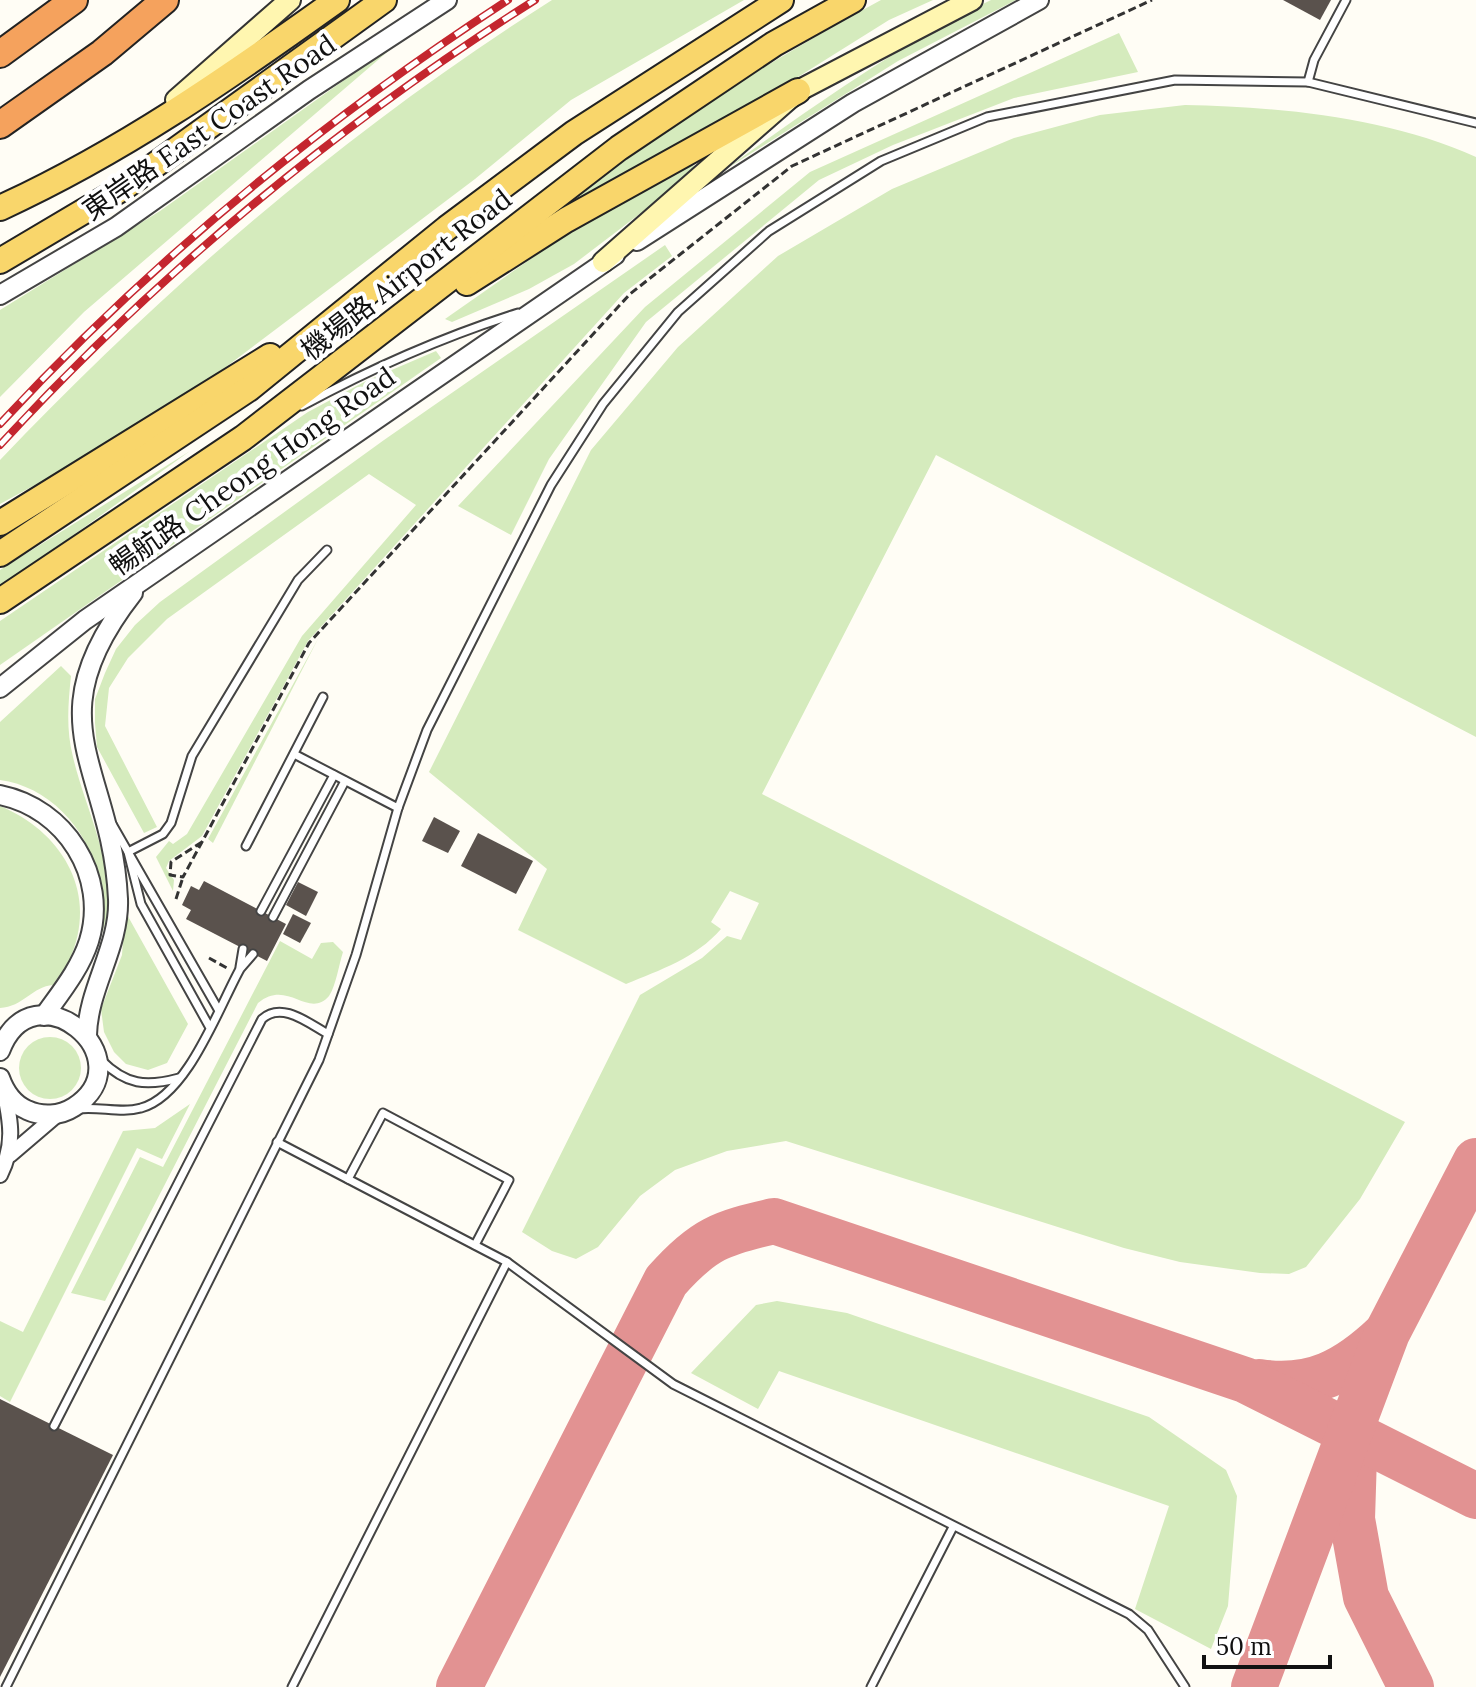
<svg xmlns="http://www.w3.org/2000/svg" width="1476" height="1687" font-family="Lora,'Noto Sans TC',serif">
<style>
.green{fill:#d5ebbd}
.lines{fill:none;stroke-linecap:round;stroke-linejoin:round}
.taxiway{stroke:#e29292;stroke-width:46}
.building{fill:#5a524d}
.service-casing{stroke:#444;stroke-width:11}
.minor-casing{stroke:#444;stroke-width:18}
.tertiary-casing{stroke:#444;stroke-width:22}
.secondary-casing{stroke:#333;stroke-width:24}
.primary-casing{stroke:#222;stroke-width:28}
.motorway-casing{stroke:#222;stroke-width:30}
.path{stroke:#333;stroke-width:3;stroke-dasharray:8 4;stroke-linecap:butt}
.service{stroke:#fff;stroke-width:7}
.minor{stroke:#fff;stroke-width:14}
.tertiary{stroke:#fff;stroke-width:18}
.secondary{stroke:#fff6b0;stroke-width:20}
.primary{stroke:#f9d66b;stroke-width:24}
.motorway{stroke:#f5a25d;stroke-width:26}
.rail-casing{stroke:#c4262e;stroke-width:8}
.rail{stroke:#fff;stroke-width:5;stroke-dasharray:15;stroke-linecap:butt}
.labels{text-anchor:middle;stroke-width:8;stroke-linejoin:round;paint-order:stroke}
.street-label{font-size:28px;fill:#111;stroke:#fff}
</style>
<rect width="100%" height="100%" fill="#fffdf5"/>
<!-- green -->
<g class="green">
<path d="M552 0H744L571 100 475 179 218 373 57 473 0 504V460C167 285 347 130 552 0Z"/>
<path d="M881 0H933L889 20 699 139 554 220 548 210C655 134 765 63 881 0Z"/>
<path d="M991 0H1016L898 61 723 171C809 109 896 47 991 0Z"/>
<polygon points="1119,33 1138,72 1014,98 893,145 819,180 646,322 549,459 511,535 458,506 645,307 810,172"/>
<polygon points="406,36 84,312 0,397 0,310 160,211"/>
<path d="M1185 105C1281 107 1387 117 1476 157V737L936 455 762 794 1405 1122 1360 1199 1306 1267 1289 1274 1260 1273 1180 1262 1124 1248 786 1141 727 1151 675 1170 640 1196 598 1247 576 1259 552 1251 522 1232 640 995 702 958 727 936 741 940 759 903 730 891 711 922 721 929C696 958 660 970 626 984L518 930 547 869 429 772 591 450 678 347 778 256 892 189 1014 138 1100 115Z"/>
<polygon points="691,165 696,166 696,171 574,264 529,289 452,322 445,319 562,237"/>
<polygon points="665,245 672,256 624,293 308,641 202,836 169,861 166,868 174,880 173,891 156,857 169,841 173,844 187,834 302,636 416,505 369,474 167,619 128,658 109,688 105,726 157,827 144,833 97,747 95,723 95,699 105,673 116,649 135,625 160,602 384,440"/>
<polygon points="436,351 441,358 0,665 0,621 308,412 366,381"/>
<polygon points="190,451 0,588 0,570"/>
<polygon points="319,637 213,843 208,839"/>
<path d="M61 666 71 676C68 704 66 730 73 757 85 808 111 854 108 909 107 921 101 934 99 945L95 943C96 922 101 894 97 874 87 827 47 786 0 780V722Z"/>
<path d="M0 806C59 830 98 889 72 954 68 965 59 975 53 985 33 986 23 1007 0 1008Z"/>
<polygon points="125,911 188,1024 167,1063 148,1070 126,1064 114,1052 104,1032 101,1009 122,955"/>
<path d="M280 941 312 959 321 943 333 942 343 952C339 964 336 986 329 996 308 1020 288 978 258 1003L105 1301 71 1293 140 1157 163 1167Z"/>
<circle cx="50" cy="1068" r="31"/>
<polygon points="190,1104 162,1159 137,1148 10,1402 0,1396 0,1321 23,1332 123,1131 155,1128"/>
<polygon points="777,1301 847,1313 1149,1417 1226,1470 1237,1496 1228,1606 1211,1649 1135,1609 1169,1506 779,1371 758,1409 691,1373 756,1305"/>
</g>
<g class="lines">
<!-- taxiway -->
<g class="taxiway">
<path d="M1259 1382C1312 1390 1347 1371 1385 1335"/>
<polyline points="1354,1456 1352,1519 1366,1597 1411,1687"/>
<path d="M459 1687 666 1281C703 1239 721 1233 774 1221L1245 1380 1476 1496"/>
<polyline points="1254,1687 1387,1333 1476,1161"/>
</g>
</g>
<!-- building -->
<g class="building">
<polygon points="1283,0 1331,0 1320,20"/>
<polygon points="434,817 460,831 448,853 422,841"/>
<polygon points="478,833 533,861 516,894 461,866"/>
<polygon points="204,881 286,924 267,961 186,919 191,910 182,905 191,886 199,890"/>
<polygon points="298,882 318,892 306,916 286,905"/>
<polygon points="293,914 311,923 300,943 283,934"/>
<polygon points="0,1399 113,1455 0,1677"/>
</g>
<g class="lines">
<defs>
<g id="service">
<polyline points="1308,82 1314,60 1346,0"/>
<path d="M302 406C372 368 442 337 518 313"/>
<polyline points="294,754 398,808"/>
<polyline points="112,824 218,1009"/>
<polyline points="246,846 323,697"/>
<polyline points="261,911 334,775"/>
<polyline points="273,917 345,781"/>
<polyline points="240,967 243,949"/>
<polyline points="209,1026 141,904 128,852 163,834 171,823 192,756 298,580 327,550"/>
<path d="M101 1060C126 1085 146 1087 179 1078"/>
<path d="M78 1109C99 1106 121 1114 141 1108 187 1096 218 1009 240 969L253 954"/>
<polyline points="277,1142 507,1262 673,1384 1129,1614 1148,1630 1185,1687"/>
<polyline points="348,1179 383,1113 509,1180 475,1245"/>
<path d="M54 1426 262 1019C282 1001 308 1023 328 1034"/>
<polyline points="6,1687 319,1060 356,955 398,808 427,730 551,485 603,404 678,312 769,231 881,161 987,117 1175,80 1308,82 1476,123"/>
<polyline points="292,1687 507,1262"/>
<polyline points="871,1687 953,1527"/>
</g>
<g id="minor">
<polyline points="10,1155 58,1114"/>
<path d="M0 1175C15 1145 11 1122 4 1090"/>
</g>
<g id="tertiary">
<polyline points="637,241 853,103 1039,0"/>
<polyline points="0,295 116,227 309,90 447,0"/>
<polyline points="0,688 85,620 615,255"/>
<path d="M0 795C65 808 109 876 89 941 80 969 61 992 44 1016"/>
<path d="M87 1035C88 988 120 946 118 899 112 766 31 723 133 593"/>
<path d="M0 1051C33 963 148 1059 74 1107 60 1116 42 1117 27 1110 13 1104 5 1092 0 1078"/>
</g>
<g id="secondary">
<polyline points="176,100 290,0"/>
<polyline points="603,262 798,91 972,0"/>
</g>
<g id="primary">
<path d="M0 208C122 152 228 78 337 0"/>
<polyline points="0,261 123,188 384,0"/>
<polyline points="467,283 566,220 798,91"/>
<polyline points="0,523 270,356"/>
<polyline points="0,554 250,388 447,228 574,133 781,0"/>
<polyline points="0,601 243,438 619,148 774,44 853,0"/>
</g>
<g id="motorway">
<polyline points="0,54 74,0"/>
<polyline points="0,125 102,53 165,0"/>
</g>
</defs>
<!-- service casing -->
<use href="#service" class="service-casing"/>
<!-- minor casing -->
<use href="#minor" class="minor-casing"/>
<!-- tertiary casing -->
<use href="#tertiary" class="tertiary-casing"/>
<!-- secondary casing -->
<use href="#secondary" class="secondary-casing"/>
<!-- primary casing -->
<use href="#primary" class="primary-casing"/>
<!-- motorway casing -->
<use href="#motorway" class="motorway-casing"/>
<!-- path -->
<g class="path">
<polyline points="202,842 171,862 170,875 183,877 202,842 309,643 630,294 792,166 1152,0"/>
<polyline points="176,899 183,877"/>
<polyline points="209,958 227,968"/>
</g>
<!-- service -->
<use href="#service" class="service"/>
<!-- minor -->
<use href="#minor" class="minor"/>
<!-- tertiary -->
<use href="#tertiary" class="tertiary"/>
<!-- secondary -->
<use href="#secondary" class="secondary"/>
<!-- primary -->
<use href="#primary" class="primary"/>
<!-- motorway -->
<use href="#motorway" class="motorway"/>
<defs>
<g id="rail">
<path d="M0 424C151 261 322 121 508 0"/>
<path d="M0 445C157 274 339 124 535 0"/>
</g>
</defs>
<!-- rail casing -->
<use href="#rail" class="rail-casing"/>
<!-- rail -->
<use href="#rail" class="rail"/>
</g>
<g class="labels">
<!-- street labels -->
<g class="street-label">
<text transform="translate(209 127) rotate(-35)" y="10">東岸路 East Coast Road</text>
<text transform="translate(406 274) rotate(-38)" y="10">機場路 Airport Road</text>
<text transform="translate(252 471) rotate(-35)" y="10">暢航路 Cheong Hong Road</text>
</g>
</g>
<!-- scale -->
<path d="M1204 1655v12h126v-12" fill="none" stroke="#111111" stroke-width="4"/>
<text x="1216" y="1655" font-size="24" fill="#111111" stroke="#ffffff" stroke-width="6" paint-order="stroke">50 m</text>
</svg>
